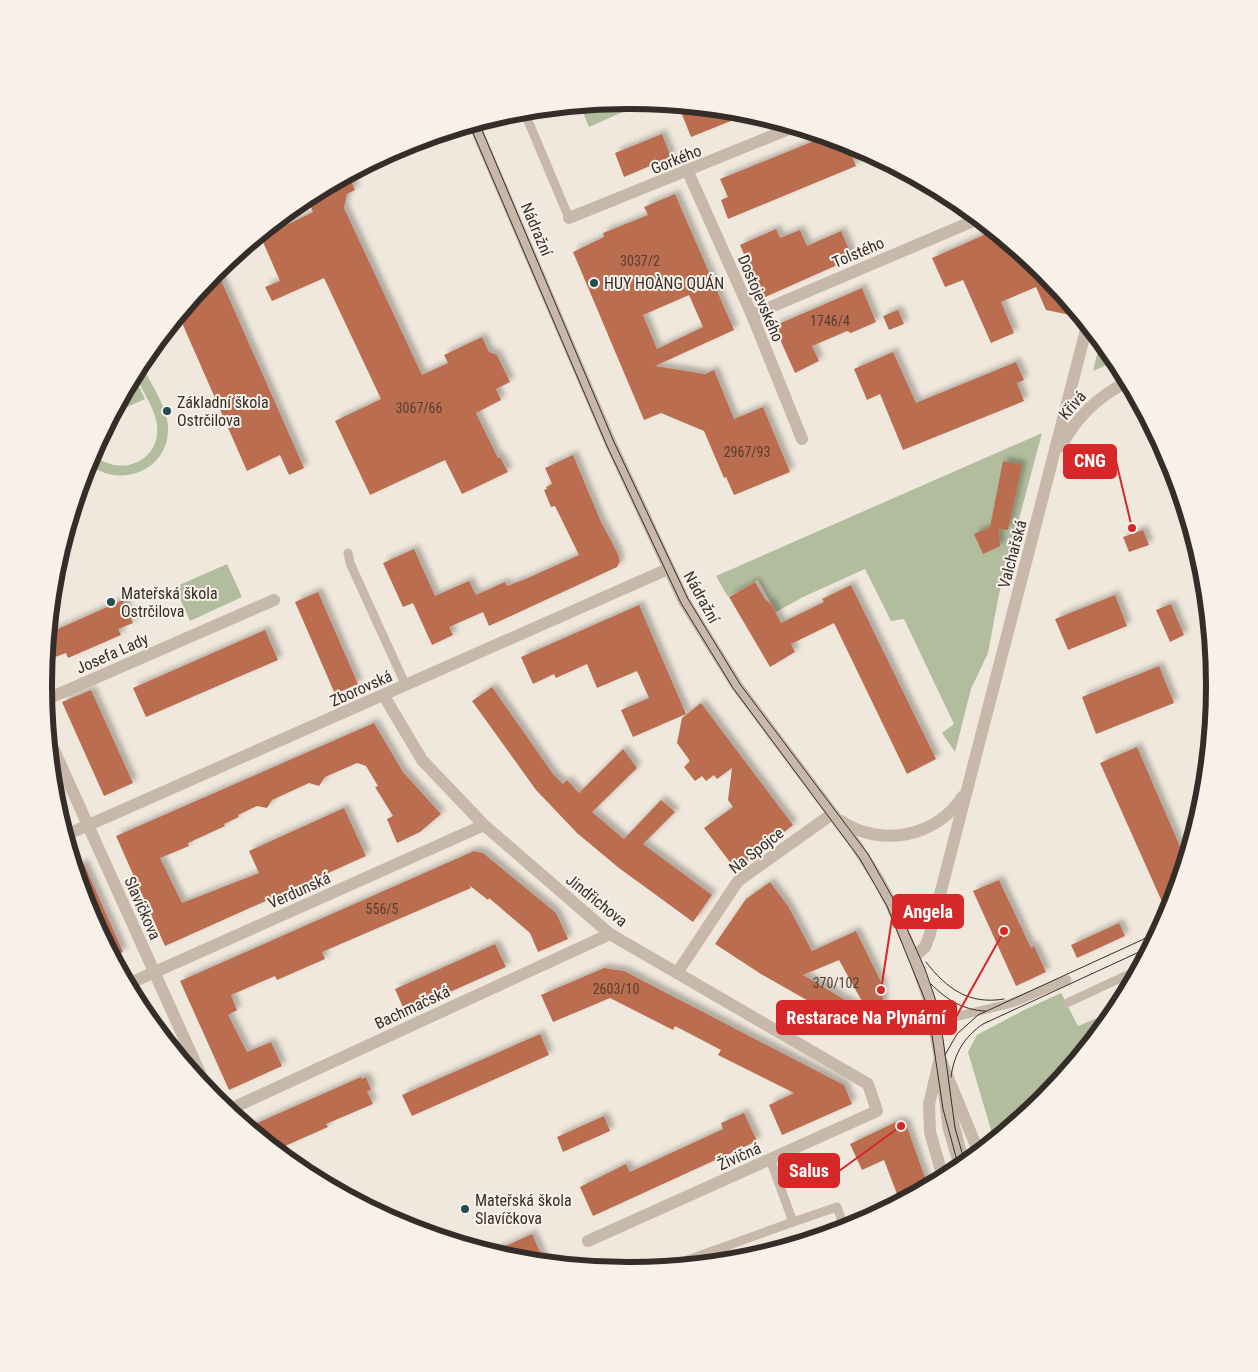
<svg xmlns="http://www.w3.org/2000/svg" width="1258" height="1372" font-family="'Roboto Condensed',sans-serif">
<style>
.green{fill:#b2bd9e}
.building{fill:#bb6e50;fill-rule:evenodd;filter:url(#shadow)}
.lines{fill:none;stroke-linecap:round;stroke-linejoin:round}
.lane{stroke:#c7b8aa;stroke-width:9}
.street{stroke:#c7b8aa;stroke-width:12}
.tram{stroke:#352d29;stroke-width:1}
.poi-dot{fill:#224d53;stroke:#f8f1e9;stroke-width:2}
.labels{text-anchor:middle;stroke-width:4;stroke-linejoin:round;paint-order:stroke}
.number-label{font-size:14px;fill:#563d33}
.street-label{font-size:16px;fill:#352d29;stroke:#f8f1e9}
.poi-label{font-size:16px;fill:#352d29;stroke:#f8f1e9;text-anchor:start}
.rim{fill:none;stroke:#352d29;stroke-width:6}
.leader{fill:none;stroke:#d62828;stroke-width:2}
.callout-dot{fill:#d62828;stroke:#f8f1e9;stroke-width:2}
.callout{fill:#d62828;stroke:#d62828;stroke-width:2}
.callout-label{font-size:18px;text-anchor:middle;font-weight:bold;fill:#fff}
</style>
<defs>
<filter id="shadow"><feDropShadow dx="4.5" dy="-4.5" stdDeviation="2.5" flood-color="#0004"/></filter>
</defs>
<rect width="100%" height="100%" fill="#f0e8dd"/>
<!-- green -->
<g class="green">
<polygon points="629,101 645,102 589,127 580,106"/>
<polygon points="1100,342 1116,361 1093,371"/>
<path d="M141 363C150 383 167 406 168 427 170 471 118 490 88 463L93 454C118 478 161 463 157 425 155 409 142 390 135 375Z"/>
<polygon points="134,376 145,399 114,413"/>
<polygon points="1042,433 999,594 988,653 971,689 955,752 942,733 954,724 904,619 891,621 865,569 803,597 776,612 758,580 728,597 716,576"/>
<polygon points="227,564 242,597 190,621 175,587"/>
<polygon points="1061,993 1078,1026 1116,1010 1046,1096 1038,1097 1030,1107 1033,1108 994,1140 968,1052 977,1035 1022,1011"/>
</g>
<!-- building -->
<g class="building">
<polygon points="694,107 743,112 748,114 691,137 681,112"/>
<polygon points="662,134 671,157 624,177 615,153"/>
<polygon points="824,137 846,143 856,166 728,219 721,200 728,197 720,179"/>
<polygon points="349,176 355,190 347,194 344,208 422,375 448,363 444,355 482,337 489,352 497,355 510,382 496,389 501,400 476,413 498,458 500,457 508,472 462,494 445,460 370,495 335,421 381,399 324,278 272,301 265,287 280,281 260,235 273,225 276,230 313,212 307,198"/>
<path d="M675 194 734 330 655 366 705 374 714 370 734 419 763 407 790 472 734 495 726 477 724 478 704 431 661 413 644 420 573 252 604 237 603 233 648 215 644 207ZM689 295 703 327 657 349 643 315Z"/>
<polygon points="776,229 780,238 800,230 807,246 841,231 853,258 763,298 740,245"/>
<polygon points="993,231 1043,272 1080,317 1046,310 1036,287 1001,302 1014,333 991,343 963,280 945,287 932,258"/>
<polygon points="217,271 304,468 289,475 280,455 247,471 179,316"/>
<polygon points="862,288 876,322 851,333 847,331 812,346 819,361 795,373 774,326"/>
<polygon points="898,310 904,324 889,330 883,316"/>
<polygon points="893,352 916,403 1016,362 1024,380 1017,383 1024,401 903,450 880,394 867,400 854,369"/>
<polygon points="573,455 601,522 617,552 620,561 617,567 489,626 483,612 449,627 453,635 432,645 413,603 403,607 383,563 414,549 435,596 469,581 476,595 505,582 507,586 528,578 579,555 555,506 551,507 544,490 547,489 546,487 552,484 545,468"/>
<polygon points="1003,461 1022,465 1008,530 999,529 1000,546 983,554 974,534 990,527"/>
<polygon points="1143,530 1149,545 1129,552 1123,537"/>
<polygon points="755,582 765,599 772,605 781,623 824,602 822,599 851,585 936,759 907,774 834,623 791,644 795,652 770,667 729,597"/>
<polygon points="318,592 358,684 335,694 295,602"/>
<polygon points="1115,595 1127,626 1068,650 1055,619"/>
<polygon points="123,600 133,623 118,629 121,635 68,658 66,653 50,659 47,652 49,633"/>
<polygon points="1171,604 1184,635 1170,642 1156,610"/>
<polygon points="639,605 686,714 633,737 621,710 649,698 637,671 597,688 587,664 556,678 554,674 533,684 521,657"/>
<polygon points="265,630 278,660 146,717 133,688"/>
<polygon points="1159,666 1174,703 1096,734 1082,697"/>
<polygon points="492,687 553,774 563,784 567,780 579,793 623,749 637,768 592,812 624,839 661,800 675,812 643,844 712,895 693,922 619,868 577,833 536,790 472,701"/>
<polygon points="91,690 133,783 104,796 62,702"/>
<polygon points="701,703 793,825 736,870 704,828 733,807 728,800 732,768 717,779 714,775 706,781 702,776 695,781 684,767 690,761 677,743 682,718"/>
<polygon points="374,723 403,772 441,814 420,832 397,843 387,819 393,816 375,787 378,786 366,766 357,763 325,777 319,786 309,783 272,800 267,808 257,806 238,815 239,817 224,824 225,826 188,843 189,846 160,858 182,903 259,873 249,851 344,808 366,856 165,946 116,836"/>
<polygon points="1137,747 1185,858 1173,900 1163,904 1100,763"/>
<polygon points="474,851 483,853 556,913 568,939 538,952 530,933 489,898 488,900 469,885 471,888 322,952 325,959 277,980 275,976 231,995 237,1010 228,1015 247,1052 271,1042 282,1066 229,1090 180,981"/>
<polygon points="84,864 123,952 113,956 88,910 75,867"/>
<polygon points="999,880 1031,948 1034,946 1046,972 1016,986 973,891"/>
<path d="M770 882 788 906 812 951 856 931 882 984 884 1012 879 1032 833 1015 761 974 715 944 746 899ZM839 960 869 1014 803 975Z"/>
<polygon points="1119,923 1125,936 1077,958 1071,945"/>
<polygon points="495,944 506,967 405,1012 395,989"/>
<polygon points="604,968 624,971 844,1085 852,1104 782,1135 769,1105 794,1093 718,1055 721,1050 675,1026 673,1030 610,998 553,1022 541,995"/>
<polygon points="540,1034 549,1055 412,1116 402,1095"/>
<polygon points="361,1077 362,1079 366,1077 371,1090 367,1091 373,1104 326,1124 328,1127 276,1150 248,1127"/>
<polygon points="744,1113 757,1141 593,1216 580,1187 626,1164 630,1172 723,1129 721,1123"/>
<polygon points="604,1116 610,1131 563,1152 557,1137"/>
<polygon points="898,1121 906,1124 928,1186 900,1202 884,1160 862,1170 850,1144"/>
<polygon points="532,1234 545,1263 515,1260 490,1253"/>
</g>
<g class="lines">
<!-- lane -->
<g class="lane">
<polyline points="524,111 569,218"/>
<polyline points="348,553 350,563 406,686"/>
<polyline points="1067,1003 1138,970"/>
<polyline points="934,1022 1012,1003 1067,980"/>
<polyline points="940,1071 947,1128 959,1168"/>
<polyline points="947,1093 965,1163"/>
<polyline points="793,1222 837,1207 845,1229"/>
<polyline points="665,1268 793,1222 770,1159"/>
</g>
<!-- street -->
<g class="street">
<polyline points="474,124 611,444 684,601 737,686 856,845 879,881 891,904 914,957 929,1000 940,1058 979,1153"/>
<polyline points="688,172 752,315 802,439"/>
<polyline points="569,218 794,127"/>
<polyline points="752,315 978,219"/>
<path d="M1061 446C1077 417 1097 397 1127 382"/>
<polyline points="384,696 422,760 484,825 610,934 868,1084 877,1111 588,1241"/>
<polyline points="45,700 274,600"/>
<polyline points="49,739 208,1091"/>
<path d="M841 821C881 848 937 837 963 796"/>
<polyline points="66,835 668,569"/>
<polyline points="914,957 925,947 929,937 1087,326"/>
<polyline points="677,973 738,881 832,814"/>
<polyline points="128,984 484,825"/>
<polyline points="940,1058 929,1104 930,1132 943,1178"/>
<polyline points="228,1110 610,934"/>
</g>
<!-- tram -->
<g class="tram">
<polyline points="479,123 614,442 688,599 740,684 868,854 895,902 925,969 935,998 943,1039 955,1128 963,1156"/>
<polyline points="470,126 607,446 681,603 733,688 860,859 887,906 925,1000 932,1035 943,1109 959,1168"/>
<path d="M926 962C947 989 969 1005 1004 999"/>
<path d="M931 984C947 1000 963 1010 985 1011"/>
<polyline points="945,1055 957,1034 978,1015 1157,933"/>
<path d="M951 1077C954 1054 964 1037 983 1024L1150 947"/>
</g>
</g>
<!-- markers -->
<g class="poi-dot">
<circle cx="594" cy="283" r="5"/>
<circle cx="167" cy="411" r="5"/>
<circle cx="111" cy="602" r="5"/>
<circle cx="465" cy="1209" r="5"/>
</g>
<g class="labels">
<!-- number labels -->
<g class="number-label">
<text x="640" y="266">3037/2</text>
<text x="830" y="326">1746/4</text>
<text x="419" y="413">3067/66</text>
<text x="747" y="457">2967/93</text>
<text x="382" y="914">556/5</text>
<text x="836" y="988">370/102</text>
<text x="616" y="994">2603/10</text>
</g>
<!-- street labels -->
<g class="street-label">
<text transform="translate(676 159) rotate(-22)" y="6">Gorkého</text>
<text transform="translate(537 229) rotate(67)" y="6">Nádražní</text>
<text transform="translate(858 252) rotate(-23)" y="6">Tolstého</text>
<text transform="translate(761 298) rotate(67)" y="6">Dostojevského</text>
<text transform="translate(1072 405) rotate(-49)" y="6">Křivá</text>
<text transform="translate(1012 554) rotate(-75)" y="6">Valchařská</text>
<text transform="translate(702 597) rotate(61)" y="6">Nádražní</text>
<text transform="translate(112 653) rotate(-24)" y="6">Josefa Lady</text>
<text transform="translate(361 688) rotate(-24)" y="6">Zborovská</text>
<text transform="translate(756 850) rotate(-38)" y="6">Na Spojce</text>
<text transform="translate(299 890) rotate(-24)" y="6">Verdunská</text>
<text transform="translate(597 900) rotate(39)" y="6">Jindřichova</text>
<text transform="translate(143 908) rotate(66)" y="6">Slavíčkova</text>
<text transform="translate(412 1007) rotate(-25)" y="6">Bachmačská</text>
<text transform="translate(739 1156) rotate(-24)" y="6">Živičná</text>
</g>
<!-- poi labels -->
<g class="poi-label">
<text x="604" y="289">HUY HOÀNG QUÁN</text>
<text x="177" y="408">Základní škola<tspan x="177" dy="18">Ostrčilova</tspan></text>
<text x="121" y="599">Mateřská škola<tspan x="121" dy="18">Ostrčilova</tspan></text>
<text x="475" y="1206">Mateřská škola<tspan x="475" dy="18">Slavíčkova</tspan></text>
</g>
</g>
<!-- crop -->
<path d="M0 0H1258V1372H0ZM628 109H630A576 576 0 0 1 1206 685V686A576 576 0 0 1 630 1262H628A576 576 0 0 1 52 686V685A576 576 0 0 1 628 109Z" fill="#f8f1e9" fill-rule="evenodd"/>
<path class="rim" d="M628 109H630A576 576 0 0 1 1206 685V686A576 576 0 0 1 630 1262H628A576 576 0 0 1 52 686V685A576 576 0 0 1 628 109Z"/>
<!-- callouts -->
<path class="leader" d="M1132 528L1116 461M881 990L893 912M1004 931L956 1017M901 1126L839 1171"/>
<g class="callout-dot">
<circle cx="1132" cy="528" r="5"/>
<circle cx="881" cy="990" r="5"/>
<circle cx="1004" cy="931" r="5"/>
<circle cx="901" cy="1126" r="5"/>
</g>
<g class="callout">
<rect x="1064" y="445" width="52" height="33" rx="5"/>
<rect x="893" y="895" width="70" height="33" rx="5"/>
<rect x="777" y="1001" width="179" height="33" rx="5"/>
<rect x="779" y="1154" width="60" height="33" rx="5"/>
</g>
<g class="callout-label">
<text x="1090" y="467">CNG</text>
<text x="928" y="918">Angela</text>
<text x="866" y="1024">Restarace Na Plynární</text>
<text x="809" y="1177">Salus</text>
</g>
</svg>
